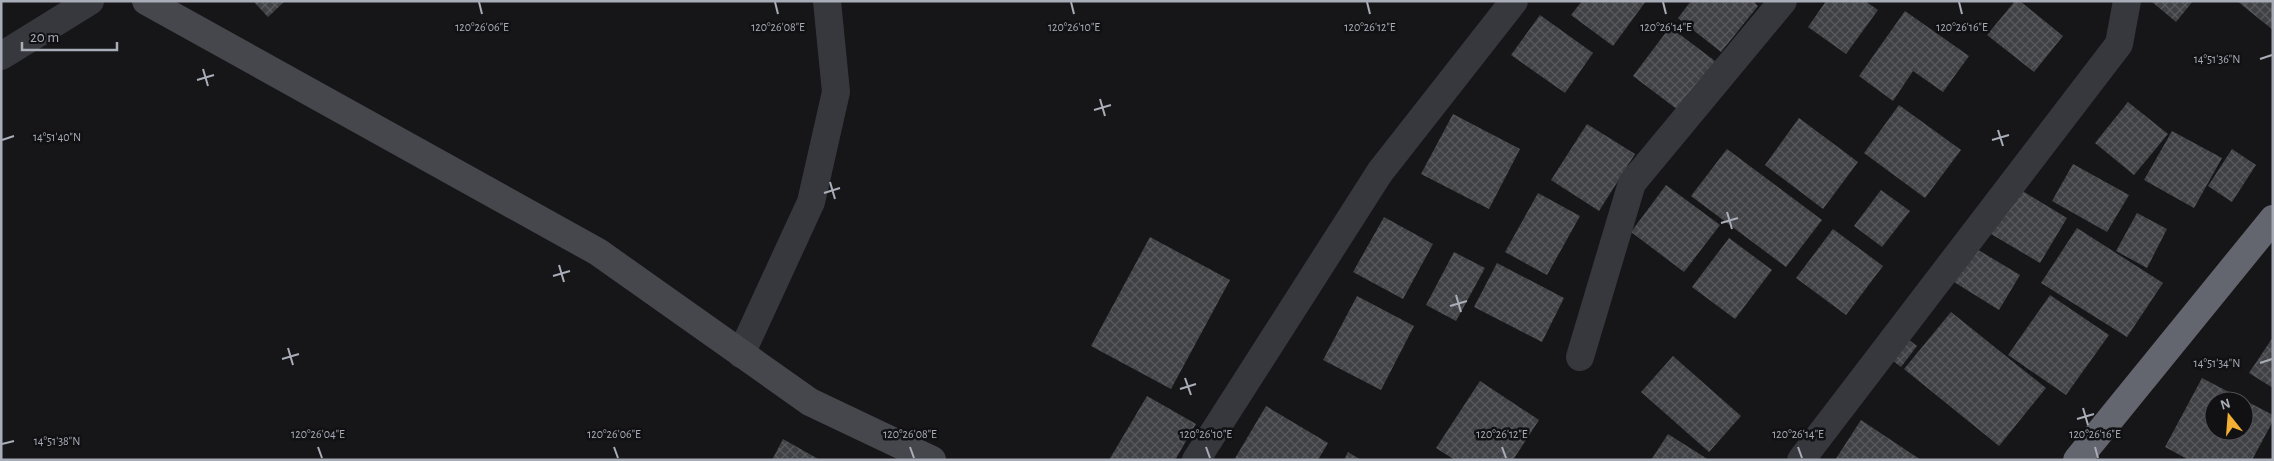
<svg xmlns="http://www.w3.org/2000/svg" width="2274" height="461" font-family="'Alegreya Sans',sans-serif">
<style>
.building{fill:url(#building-cross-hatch);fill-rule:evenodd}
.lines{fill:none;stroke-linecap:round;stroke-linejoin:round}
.street{stroke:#37383d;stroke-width:28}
.secondary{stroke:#45474d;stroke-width:28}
.highway{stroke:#63666e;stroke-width:28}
.ticks{fill:none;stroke:#a8adb8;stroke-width:2}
.ticks-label{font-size:12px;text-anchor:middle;fill:#a8adb8;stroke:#111113;stroke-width:5;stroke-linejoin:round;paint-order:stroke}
</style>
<defs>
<pattern id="building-cross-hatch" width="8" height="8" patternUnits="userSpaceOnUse" patternTransform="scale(1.25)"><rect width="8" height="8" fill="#404145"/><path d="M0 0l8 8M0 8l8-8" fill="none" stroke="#595a5e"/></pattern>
</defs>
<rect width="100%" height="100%" fill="#161618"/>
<!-- building -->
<g class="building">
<polygon points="253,1 285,1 268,17"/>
<polygon points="1582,1 1646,1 1613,46 1571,15"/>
<polygon points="1691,1 1753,1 1758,6 1721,52 1678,18"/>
<polygon points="1826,1 1865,1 1878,10 1846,54 1808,27"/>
<polygon points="2015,1 2020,1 2063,36 2034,72 1987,35"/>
<polygon points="2151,1 2193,1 2176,22"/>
<polygon points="2237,1 2273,1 2273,30"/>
<polygon points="1905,11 1969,56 1943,92 1913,71 1893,101 1859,76"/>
<polygon points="1540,15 1593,53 1565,93 1511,55"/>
<polygon points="1670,27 1715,61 1678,110 1633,76"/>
<polygon points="2128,102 2168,134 2134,175 2095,143"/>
<polygon points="1899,105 1961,150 1925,198 1864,153"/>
<polygon points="1453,114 1520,149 1489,209 1421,174"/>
<polygon points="1799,118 1858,162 1823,209 1765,165"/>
<polygon points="1587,124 1635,154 1599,211 1551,180"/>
<polygon points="2172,131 2222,158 2194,208 2144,180"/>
<polygon points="1727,149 1822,220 1786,267 1691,196"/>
<polygon points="2232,149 2256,165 2232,202 2208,186"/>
<polygon points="2073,164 2129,195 2107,232 2052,201"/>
<polygon points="1666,185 1720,225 1684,272 1631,232"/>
<polygon points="2019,189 2067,218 2040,263 1991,234"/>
<polygon points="1881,190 1910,211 1882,247 1854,226"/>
<polygon points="1538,193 1580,216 1547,275 1505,252"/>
<polygon points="2137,213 2167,229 2147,268 2116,251"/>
<polygon points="1384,217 1433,244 1403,299 1353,272"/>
<polygon points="2077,228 2163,283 2127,337 2041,283"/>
<polygon points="1833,229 1883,266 1846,315 1796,278"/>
<polygon points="1150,237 1230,280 1171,389 1091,346"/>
<polygon points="1729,238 1772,270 1735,319 1692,287"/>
<polygon points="1975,248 2020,275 1999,310 1954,282"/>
<polygon points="1454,252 1485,268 1456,321 1426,305"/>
<polygon points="1497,263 1564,298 1542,342 1474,307"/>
<polygon points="2050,295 2109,335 2066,395 2008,355"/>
<polygon points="1357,296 1414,326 1381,390 1323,360"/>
<polygon points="1951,312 2046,388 1999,446 1904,369"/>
<polygon points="1900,333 1917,346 1901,367 1884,354"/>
<polygon points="2273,337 2273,388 2249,373"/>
<polygon points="1673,356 1741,416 1709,452 1641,392"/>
<path d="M2202 378 2273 415V421L2252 460H2189L2165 447ZM2214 401H2244V431H2214Z"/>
<polygon points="1480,381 1539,420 1513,460 1455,460 1436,448"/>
<polygon points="1147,396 1196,424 1175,460 1109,460"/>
<polygon points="1266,406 1328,443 1318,460 1234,460"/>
<polygon points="1861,420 1921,460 1835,460"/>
<polygon points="1668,434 1709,460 1651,460"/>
<polygon points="783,439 820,460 772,460"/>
<polygon points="1348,452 1361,460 1344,460"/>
</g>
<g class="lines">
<!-- street -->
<g class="street">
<polyline points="1,56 90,1"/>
<polyline points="741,354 811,202 836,92 827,1"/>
<polyline points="1580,357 1632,183 1783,1"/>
<polyline points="1196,460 1380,172 1514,1"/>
<polyline points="1801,460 2119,44 2127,1"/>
</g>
<!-- secondary -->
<polyline class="secondary" points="146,1 598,252 810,402 932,460"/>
<!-- highway -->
<polyline class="highway" points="2077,460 2273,219"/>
</g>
<!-- ticks -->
<path class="ticks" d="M479 2 482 14M775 2 778 14M1071 2 1074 14M1367 2 1370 14M1663 2 1666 14M1959 2 1962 14M2260 59 2272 55M203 69 208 86M197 80 214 75M1100 99 1105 116M1094 110 1111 105M1998 130 2003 146M2 140 14 136M1992 140 2009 135M830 182 835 199M824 193 840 188M1727 212 1732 229M1721 223 1738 218M559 265 564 282M553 276 570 271M1456 295 1461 312M1450 306 1467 301M288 348 293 365M282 359 299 354M2260 363 2272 359M1185 378 1191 395M1180 389 1196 384M2083 408 2088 425M2077 419 2094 414M2 444 14 441M318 447 322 458M614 447 618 458M910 447 914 458M1206 447 1210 458M1502 447 1506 458M1798 447 1802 458M2095 447 2098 458"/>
<g class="ticks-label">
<text x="1370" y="31">120°26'12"E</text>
<text x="1666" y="31">120°26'14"E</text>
<text x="1962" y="31">120°26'16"E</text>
<text x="482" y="31">120°26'06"E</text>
<text x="778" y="31">120°26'08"E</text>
<text x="1074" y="31">120°26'10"E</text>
<text x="2217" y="63">14°51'36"N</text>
<text x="57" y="141">14°51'40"N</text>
<text x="2217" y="367">14°51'34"N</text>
<text x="318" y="438">120°26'04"E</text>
<text x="614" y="438">120°26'06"E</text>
<text x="910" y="438">120°26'08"E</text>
<text x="1206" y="438">120°26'10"E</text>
<text x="1502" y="438">120°26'12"E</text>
<text x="1798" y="438">120°26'14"E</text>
<text x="2095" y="438">120°26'16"E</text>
<text x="57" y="445">14°51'38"N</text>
</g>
<!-- border -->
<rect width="2274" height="461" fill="none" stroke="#a8adb8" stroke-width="5"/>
<!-- north arrow -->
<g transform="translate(2229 416) rotate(343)"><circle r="24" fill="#111113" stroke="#4d4f55"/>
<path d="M0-4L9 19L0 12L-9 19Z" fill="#f2b134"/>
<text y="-8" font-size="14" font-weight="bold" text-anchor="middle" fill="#a8adb8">N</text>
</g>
<!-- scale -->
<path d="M22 42v8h95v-8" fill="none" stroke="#a8adb8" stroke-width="2.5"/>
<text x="30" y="42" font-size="15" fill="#a8adb8" stroke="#111113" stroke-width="4" paint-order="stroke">20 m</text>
</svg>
